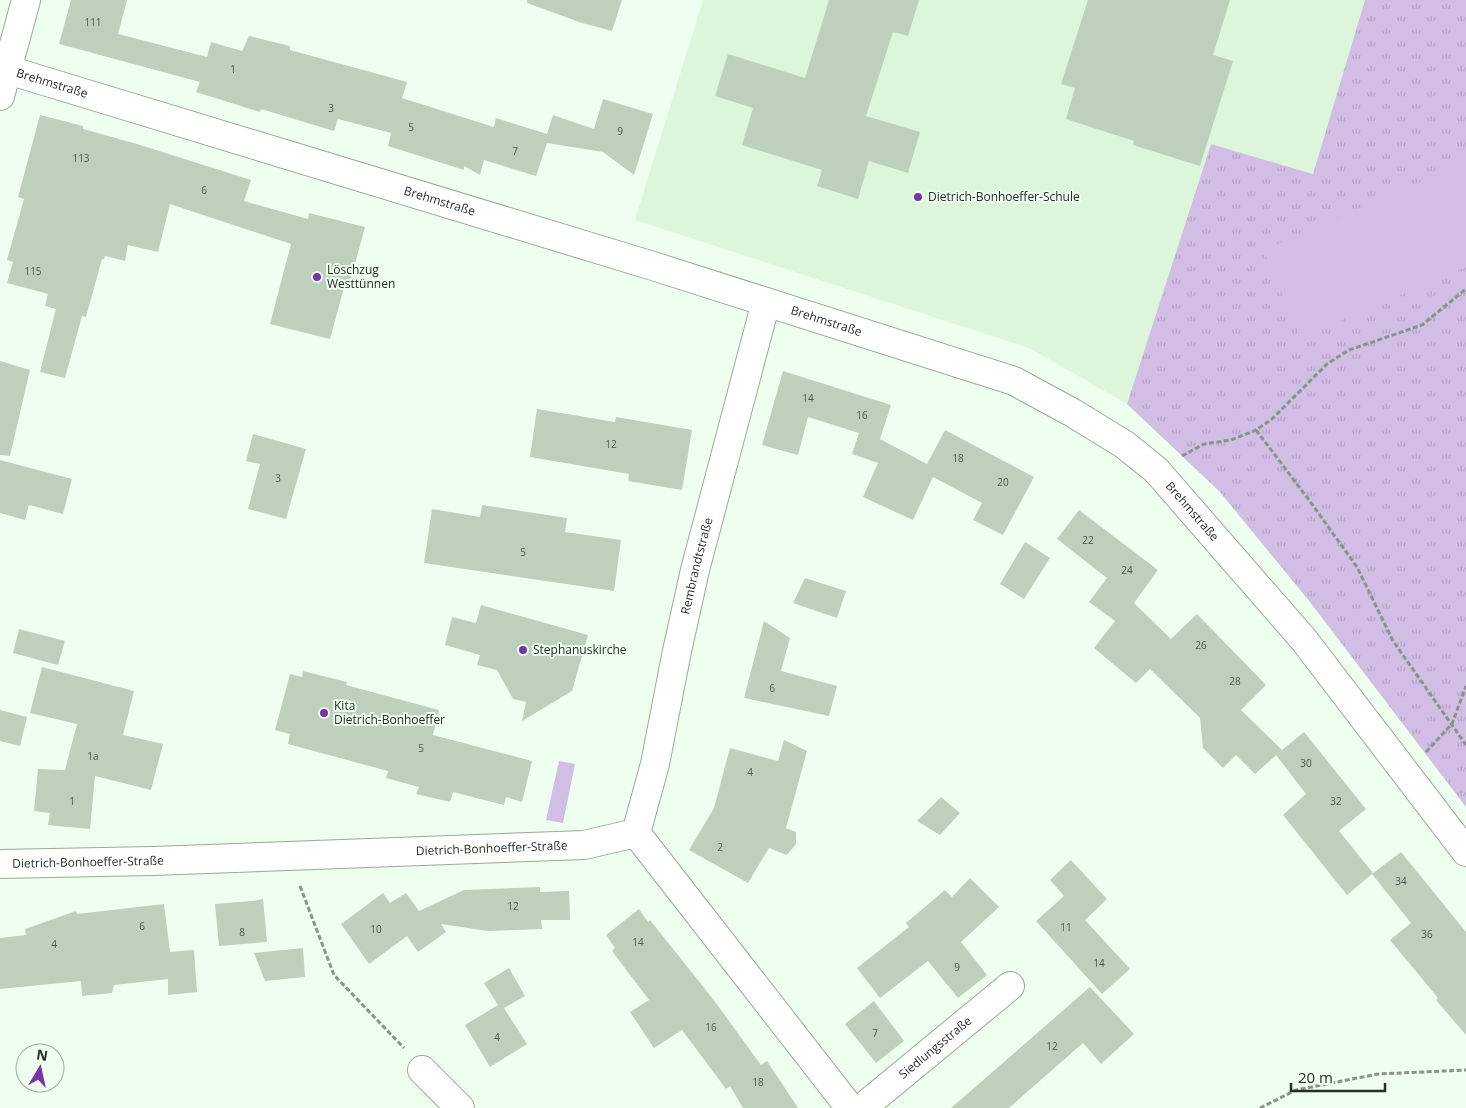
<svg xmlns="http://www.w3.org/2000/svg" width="1466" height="1108" font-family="'Open Sans',sans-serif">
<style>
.built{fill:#dcf5db}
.grass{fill:url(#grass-tufts)}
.pitch{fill:#d2bde5}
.building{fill:#bdd0bc}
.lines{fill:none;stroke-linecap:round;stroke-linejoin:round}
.minor-casing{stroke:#98aa97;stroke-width:30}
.path{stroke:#889488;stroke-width:3;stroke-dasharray:5 2.5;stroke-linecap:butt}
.minor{stroke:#fff;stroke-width:28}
.poi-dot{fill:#7833a6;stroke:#efffef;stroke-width:2}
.labels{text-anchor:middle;stroke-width:4;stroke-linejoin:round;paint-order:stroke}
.number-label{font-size:10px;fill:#4c564c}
.street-label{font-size:12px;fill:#262d26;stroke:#efffef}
.poi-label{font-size:12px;fill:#262d26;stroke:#efffef;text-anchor:start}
</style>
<defs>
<pattern id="grass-tufts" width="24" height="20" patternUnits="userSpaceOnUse" patternTransform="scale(1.25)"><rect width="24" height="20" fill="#d2bde5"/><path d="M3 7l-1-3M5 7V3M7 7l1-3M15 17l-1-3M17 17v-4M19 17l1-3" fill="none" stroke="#b4a3c4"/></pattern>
</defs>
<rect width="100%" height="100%" fill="#efffef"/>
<!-- built -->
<polygon class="built" points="703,0 1365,0 1313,174 1211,144 1127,404 1029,348 635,220"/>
<!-- grass -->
<polygon class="grass" points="1365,0 1466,0 1466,807 1310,602 1219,491 1127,404 1211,144 1313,174"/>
<!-- pitch -->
<g class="pitch">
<polygon points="1466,162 1466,267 1301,338 1263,250"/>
<polygon points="559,761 575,764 563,823 546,820"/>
</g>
<!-- building -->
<g class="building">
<polygon points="71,0 127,0 118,34 207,57 211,42 242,51 249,36 290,46 290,50 407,82 402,98 494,127 496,118 547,134 553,115 594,129 603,99 653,114 634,175 603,152 547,143 536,176 484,160 480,175 464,166 464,170 388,146 391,133 338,119 334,131 261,109 260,112 196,92 200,82 59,44"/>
<polygon points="527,0 622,0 612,31 582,23 527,3"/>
<polygon points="829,0 919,0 908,36 893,32 866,116 920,132 908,173 869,161 858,199 817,186 822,170 742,145 753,108 715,96 728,54 805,78"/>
<polygon points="1088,0 1230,0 1213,55 1233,61 1200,166 1133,145 1134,141 1066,119 1075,88 1061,84"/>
<polygon points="40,115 83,126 83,129 137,144 251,180 244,201 308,219 309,213 365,227 349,286 345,284 330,339 270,324 291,244 170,204 158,252 128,245 125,261 105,256 104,259 102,259 86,317 82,316 65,378 40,372 56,309 45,306 48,294 7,283 13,262 7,260 24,199 18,197"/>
<polygon points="0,361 30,370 10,456 0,455"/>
<polygon points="783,371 891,405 880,439 927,464 945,430 1034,477 1003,535 973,520 982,503 933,477 913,520 863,497 878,463 852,454 859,433 808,417 798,455 762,445"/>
<polygon points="537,409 615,422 616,417 692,430 682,490 628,481 629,474 530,457"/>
<polygon points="253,434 306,449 286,519 248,509 260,464 246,461"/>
<polygon points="0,460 72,479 63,514 29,505 25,520 0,513"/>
<polygon points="482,505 567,518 565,532 621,540 614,591 424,563 432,509 480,517"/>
<polygon points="1079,510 1158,570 1134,603 1171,639 1197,614 1266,685 1241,710 1282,750 1255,774 1236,755 1223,768 1203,748 1200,718 1150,669 1136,683 1094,648 1115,621 1089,602 1107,578 1057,539"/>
<polygon points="1025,542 1050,558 1024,599 1000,584"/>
<polygon points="805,578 846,591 837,618 793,603"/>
<polygon points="481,605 588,635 572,691 522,721 526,702 513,699 497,670 477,665 480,655 445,645 452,617 476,623"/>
<polygon points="764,621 790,638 781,671 837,686 829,716 744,698"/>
<polygon points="19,629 65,641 58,665 13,653"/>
<polygon points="42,667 134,691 123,735 163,744 151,790 95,776 90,829 48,825 50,813 34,811 38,769 65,770 77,724 30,713"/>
<polygon points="303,671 347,682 346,685 439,710 433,735 532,761 522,802 506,797 504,805 453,792 450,802 416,794 419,787 386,778 388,771 288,744 290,734 275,730 290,674 302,677"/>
<polygon points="0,710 27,717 20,746 0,741"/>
<polygon points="1304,732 1366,809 1339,831 1373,873 1347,895 1283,815 1306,794 1276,755"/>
<polygon points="784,740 807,751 786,828 796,832 796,844 787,855 769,848 748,883 689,850 714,808 730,748 778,761"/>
<polygon points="941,797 960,813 940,835 917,821"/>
<polygon points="1401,852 1466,932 1466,1035 1436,1000 1438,998 1390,940 1411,923 1372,874"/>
<polygon points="1071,860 1107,899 1085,920 1130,969 1102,994 1036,921 1064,896 1050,880"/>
<polygon points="970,878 999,907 961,942 987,975 958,998 928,961 880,998 857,968 909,927 906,923 945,890 952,897"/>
<polygon points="540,887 540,892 569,891 570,920 541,920 542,929 488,931 441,924 446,932 418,952 407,936 369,964 341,924 383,893 390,903 406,893 419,911 464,890"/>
<polygon points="263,899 267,942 219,946 215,904 252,901"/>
<polygon points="164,904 170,952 194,950 197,992 168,995 168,979 114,985 112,993 82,996 81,981 0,989 0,938 26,935 25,929 76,911 77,914"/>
<polygon points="639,909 648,922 650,920 713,999 761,1065 767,1061 798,1108 743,1108 730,1086 726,1089 682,1030 654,1048 630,1012 649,1000 612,951 615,948 606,935"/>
<polygon points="303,948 305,977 265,981 254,953"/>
<polygon points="509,968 525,996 504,1008 527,1044 490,1067 465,1025 498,1005 484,983"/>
<polygon points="1090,987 1134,1034 1101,1064 1083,1043 1009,1108 951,1108"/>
<polygon points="874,1001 904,1041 876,1063 845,1024"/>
</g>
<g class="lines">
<defs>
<g id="minor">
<path id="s1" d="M8 70 653 266 1014 381 1073 413 1125 445 1156 470 1304 640 1466 852"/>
<polyline points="0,96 26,0"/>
<path id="s2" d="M636 833 655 764 677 651 695 570 766 302"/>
<path id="s3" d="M0 864 153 861 584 845 636 833 850 1108"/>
<polyline points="422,1070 460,1108"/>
<path id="s4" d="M862 1108 1010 986"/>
</g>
</defs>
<!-- minor casing -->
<use href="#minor" class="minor-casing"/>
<!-- path -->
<g class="path">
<polyline points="1256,430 1309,500 1357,567 1393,641 1466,745"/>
<polyline points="1182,456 1204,444 1231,440 1256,430 1272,419 1327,364 1349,350 1422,325 1466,289"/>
<polyline points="1426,752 1452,724 1466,686"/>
<polyline points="300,886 334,975 404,1048"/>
<polyline points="1260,1108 1296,1090 1378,1074 1466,1070"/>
</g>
<!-- minor -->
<use href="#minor" class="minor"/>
</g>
<!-- markers -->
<g class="poi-dot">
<circle cx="918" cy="197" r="5"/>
<circle cx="317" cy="277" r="5"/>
<circle cx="523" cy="650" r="5"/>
<circle cx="324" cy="713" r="5"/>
</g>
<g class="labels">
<!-- number labels -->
<g class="number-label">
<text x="93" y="26">111</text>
<text x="233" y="73">1</text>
<text x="331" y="112">3</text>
<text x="411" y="131">5</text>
<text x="620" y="135">9</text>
<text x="515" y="155">7</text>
<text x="81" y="162">113</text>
<text x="204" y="194">6</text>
<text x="33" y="275">115</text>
<text x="808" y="402">14</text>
<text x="862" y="419">16</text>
<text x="611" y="448">12</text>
<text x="958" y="462">18</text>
<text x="278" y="482">3</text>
<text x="1003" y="486">20</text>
<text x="1088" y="544">22</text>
<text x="523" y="556">5</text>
<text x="1127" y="574">24</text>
<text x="1201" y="649">26</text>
<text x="1235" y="685">28</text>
<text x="772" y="692">6</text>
<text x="421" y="752">5</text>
<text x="93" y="760">1a</text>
<text x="1306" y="767">30</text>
<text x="750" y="776">4</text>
<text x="72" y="805">1</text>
<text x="1336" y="805">32</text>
<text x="720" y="851">2</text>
<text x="1401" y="885">34</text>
<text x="513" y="910">12</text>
<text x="142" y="930">6</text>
<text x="1066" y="931">11</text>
<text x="376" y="933">10</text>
<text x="242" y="936">8</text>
<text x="1427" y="938">36</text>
<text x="638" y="946">14</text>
<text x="54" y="948">4</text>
<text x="1099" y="967">14</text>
<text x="957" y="971">9</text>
<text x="711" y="1031">16</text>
<text x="875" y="1037">7</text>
<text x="497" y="1041">4</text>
<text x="1052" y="1050">12</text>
<text x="758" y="1086">18</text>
</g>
<!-- street labels -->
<g class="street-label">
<text dy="4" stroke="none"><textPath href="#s1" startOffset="46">Brehmstraße</textPath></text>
<text dy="4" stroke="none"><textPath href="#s1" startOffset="451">Brehmstraße</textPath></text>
<text dy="4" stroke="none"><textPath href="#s1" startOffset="856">Brehmstraße</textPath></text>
<text dy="4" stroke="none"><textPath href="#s1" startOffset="1276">Brehmstraße</textPath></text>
<text dy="4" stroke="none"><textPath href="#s2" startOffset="274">Rembrandtstraße</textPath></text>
<text dy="4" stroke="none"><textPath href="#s3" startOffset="492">Dietrich-Bonhoeffer-Straße</textPath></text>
<text dy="4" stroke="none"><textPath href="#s3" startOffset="88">Dietrich-Bonhoeffer-Straße</textPath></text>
<text dy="4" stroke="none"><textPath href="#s4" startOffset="95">Siedlungsstraße</textPath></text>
</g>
<!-- poi labels -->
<g class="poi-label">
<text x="928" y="201">Dietrich-Bonhoeffer-Schule</text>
<text x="327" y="274">Löschzug<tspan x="327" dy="14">Westtünnen</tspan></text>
<text x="533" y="654">Stephanuskirche</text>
<text x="334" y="710">Kita<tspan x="334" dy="14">Dietrich-Bonhoeffer</tspan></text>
</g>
</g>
<!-- north arrow -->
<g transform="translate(40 1068) rotate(9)"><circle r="24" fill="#efffef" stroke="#9fab9f"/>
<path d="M0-4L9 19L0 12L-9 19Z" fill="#7833a6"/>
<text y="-8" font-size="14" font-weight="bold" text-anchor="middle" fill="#262d26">N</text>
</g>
<!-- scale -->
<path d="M1291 1083v8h94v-8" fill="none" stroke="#262d26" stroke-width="2.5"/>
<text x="1298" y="1083" font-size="15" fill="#262d26" stroke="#efffef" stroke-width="4" paint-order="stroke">20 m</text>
</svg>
